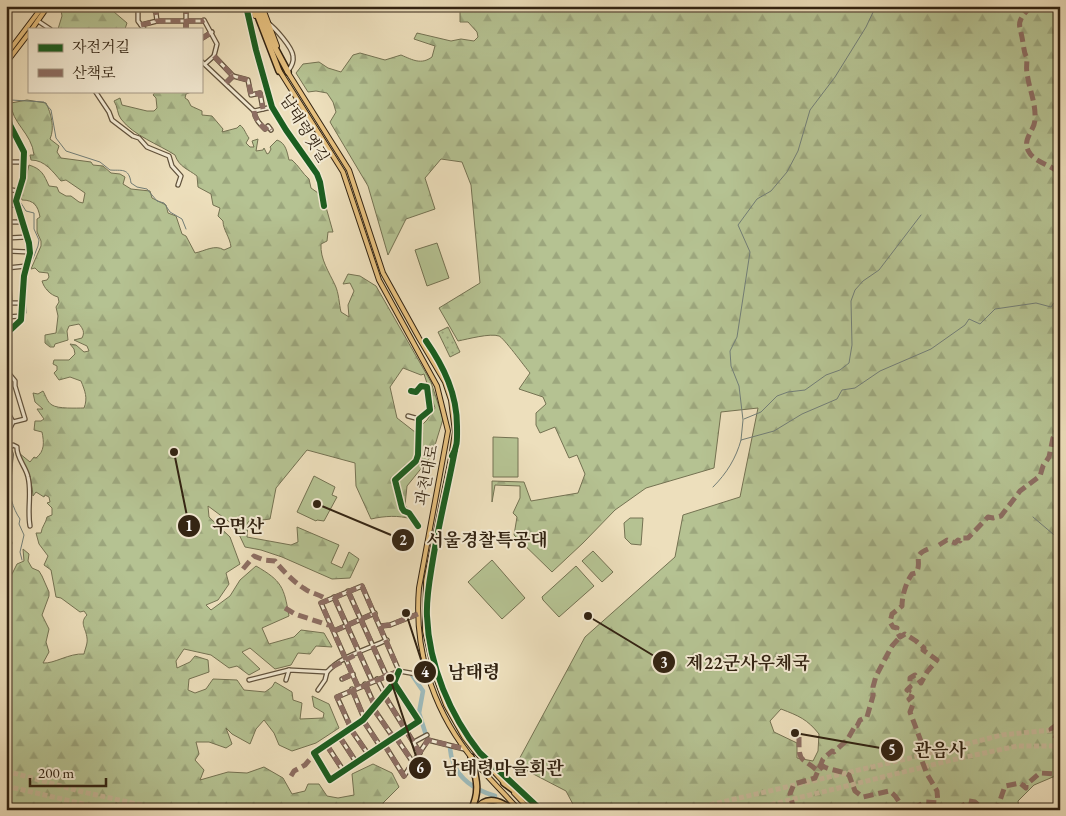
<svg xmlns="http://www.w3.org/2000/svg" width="1066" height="816" font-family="'EB Garamond','Noto Serif KR',serif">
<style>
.grass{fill:url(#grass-dots);stroke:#747252}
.forest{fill:url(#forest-firs);stroke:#747252;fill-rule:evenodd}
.garden{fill:#b5c292;stroke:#747252}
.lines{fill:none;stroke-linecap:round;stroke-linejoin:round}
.stream{stroke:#727e77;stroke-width:1}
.river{stroke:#9dbaba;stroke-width:4.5}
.highway-tunnel{stroke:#c8b99a;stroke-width:5;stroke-dasharray:5 2.5;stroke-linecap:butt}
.minor-casing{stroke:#61523c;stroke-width:5.5}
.major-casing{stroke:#322312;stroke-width:6}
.highway-casing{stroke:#322312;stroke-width:8}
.minor{stroke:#f3ead3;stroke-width:3}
.major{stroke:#e6c07e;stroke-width:4}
.highway{stroke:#e6c07e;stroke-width:5}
.quiet{stroke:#8d6e63;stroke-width:5;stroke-dasharray:10 5;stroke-linecap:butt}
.cycleway-casing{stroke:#f3ead3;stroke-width:9}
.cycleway{stroke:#1b5e20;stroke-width:6}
.labels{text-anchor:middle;stroke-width:4;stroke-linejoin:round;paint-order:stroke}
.street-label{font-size:16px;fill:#322312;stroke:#f3ead3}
.leader{fill:none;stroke:#322312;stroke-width:2}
.callout-dot{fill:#322312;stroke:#f3ead3;stroke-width:2}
.mark-label{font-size:15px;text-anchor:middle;font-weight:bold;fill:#fff}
.callout-label{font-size:18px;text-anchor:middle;font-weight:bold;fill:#322312;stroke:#f3ead3;stroke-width:4;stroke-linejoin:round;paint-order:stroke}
</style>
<defs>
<pattern id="grass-dots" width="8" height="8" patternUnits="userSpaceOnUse" patternTransform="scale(1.25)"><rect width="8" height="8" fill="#b5c292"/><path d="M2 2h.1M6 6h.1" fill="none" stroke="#9ca67d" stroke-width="1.8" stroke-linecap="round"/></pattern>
<pattern id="forest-firs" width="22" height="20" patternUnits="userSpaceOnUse" patternTransform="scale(1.25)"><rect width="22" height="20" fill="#b5c292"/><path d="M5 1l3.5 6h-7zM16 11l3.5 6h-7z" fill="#9ca67d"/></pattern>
</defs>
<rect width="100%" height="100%" fill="#eddfbc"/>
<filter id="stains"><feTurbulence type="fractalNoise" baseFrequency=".004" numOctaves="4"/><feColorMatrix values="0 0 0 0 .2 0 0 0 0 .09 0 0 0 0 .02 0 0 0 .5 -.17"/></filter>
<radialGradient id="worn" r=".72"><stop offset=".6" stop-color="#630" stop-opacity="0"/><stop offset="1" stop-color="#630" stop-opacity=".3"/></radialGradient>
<!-- grass -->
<polygon class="grass" points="448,327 460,352 450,357 438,332"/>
<!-- forest -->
<g class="forest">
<polygon points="66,6 107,6 127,23 125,29 58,29 62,16 61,10"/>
<path d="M460 6H1060V774L1034 785 1018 801 1019 810H576L566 791 516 765 585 637 675 557 683 515 740 497 758 408 721 412 714 468 646 488 615 510 583 543 552 572 514 535 517 517 513 513 520 498V486L495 485 492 502V481L524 482 531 501 578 493 585 474 577 455 569 458 555 427 540 433 536 425V413L546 404 543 397 519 389 530 373C525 367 503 337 499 336 490 333 468 339 458 341L439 308 480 283 471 185 462 162 441 159 425 178 435 209 406 219 388 255 368 186 330 122 336 112 333 102 327 93 316 91 308 92 296 73 303 64 319 62 328 68 341 72 353 55 360 53 385 60 401 55C413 60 421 65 432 57L435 46 414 39 417 33 451 41 461 39 474 41 478 37 477 32 468 22H460ZM781 709C799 716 807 719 819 734L818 751 813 761 797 758V743L774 732 770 721Z"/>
<path d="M156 91H194L186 94 185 98 188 100 191 106 202 111V115L212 116 223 129 222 132 237 128 240 125C245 129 245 133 249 138L246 143 250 147H254L252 141 258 139 256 151 263 150 264 148 267 154 269 153 271 149 270 147 277 140C286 143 287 152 289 160H292C299 166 302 173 309 179L311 188 318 193 320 198 324 200 333 232H328L327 241 321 244C320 259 329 272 335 285 339 293 339 304 341 312L349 317 348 305 354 291 350 283 343 284 348 274 360 276 376 286 431 382 443 419 432 455 407 486 405 505 412 515 411 519C399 515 384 516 371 519L356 486 355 463 307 450 276 488 270 519 248 522 247 537 291 545 298 542 297 527 339 545 331 563 342 568 349 552 359 559 350 578 332 579 282 557 261 550 245 547 235 526 208 506 209 517 230 537 240 564 226 573 229 584 218 600 206 605 211 610 230 596 240 580 256 566C282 581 284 587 289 616L262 628 269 644 294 637 301 630 324 633 332 647 316 646 310 654 298 653 291 665 275 669 250 648 242 652 260 669 249 675 237 666 229 668 211 655 184 649 176 661 177 668 190 662 195 656 208 660 209 672 189 679 188 690 195 693 206 689 213 679 237 680 244 690 265 692 272 687 275 682 292 692 293 700 302 703 300 719 323 718 324 713 314 707 312 696 329 704 339 728 316 743 292 751 279 745 274 733 264 720 256 729 250 744 232 734 226 728 232 744 226 748 209 742H196L199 754 195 760 204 770 200 780 228 772 247 773 264 767 283 778 292 794 305 791 308 784H319L327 796 338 798 354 795 352 774 373 764 392 773 399 787 383 803 384 810H6V521L12 543C10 548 11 550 10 555 8 566 7 573 8 585L10 584 11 576 17 564 24 561 23 549 29 554 28 561 32 568 39 571 42 576 49 592V596L42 615 49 629 46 642 49 652 43 663C54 664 69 653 84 654 85 649 88 643 87 638 86 628 79 623 87 615L84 611 80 612 61 598 56 597 51 570 44 565 48 556 39 544 36 533H41C42 526 46 523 47 517L52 515V508L47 503 50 502 49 497 45 495 44 497 36 492 33 496C32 479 26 468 19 453L30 462 34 457 36 458C45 451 44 442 42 432L34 430 35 421H41L44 419 37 409H43L35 402 33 393 38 394 43 391C46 396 47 402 52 405 58 409 76 408 84 408 88 398 85 391 81 381L70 377 59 380 54 373 57 370V366L53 364 54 360H69L75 354 74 349 70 344 76 345 84 352 89 351 87 346 74 340 82 338C85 332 83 329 79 324L69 326 67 331 68 340 55 344 54 347H50L45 343V335L56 333 58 316 56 307 59 302 58 297C50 295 44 288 42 281L47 280 49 277 48 273 39 272 35 268 31 269 41 246V241L37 232V219L40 217C38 206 34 200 22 200L21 197 29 165C42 169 44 175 49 186L57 187 59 192 66 196H71L79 202 83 203 85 193 66 180 61 181C53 172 45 160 31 160L30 155H34C32 133 11 123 11 103L27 100 46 103C51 113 55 128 50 139L59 146 57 152 61 158 91 162 93 165 103 166 111 173 120 174 125 177 123 184 131 189 150 191 152 198 166 205 168 213 176 216 182 234 186 236 195 253C205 251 215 244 224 250L231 247C230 237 223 230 223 221L218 216 220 208 213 205 211 194 198 187 197 176C188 169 179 167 175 155 158 144 134 136 121 119 117 114 118 107 114 101L120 98 122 105 147 111H154L157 108 156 98 153 95ZM403 368 421 375 424 374 435 408 427 420 415 432 397 418 390 387Z"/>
</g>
<!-- garden -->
<g class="garden">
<polygon points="437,243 449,278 427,286 415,250"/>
<polygon points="493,437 518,438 518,477 493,477"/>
<polygon points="314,476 335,487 332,495 337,497 324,521 317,520 316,521 297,512"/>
<polygon points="630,518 643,518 641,545 631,544 625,538 624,523"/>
<polygon points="593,551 613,572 602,582 582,561"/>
<polygon points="492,560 525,598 502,619 468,582"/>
<polygon points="576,566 594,586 559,617 543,600 542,597"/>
</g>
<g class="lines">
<!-- stream -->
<g class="stream">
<path d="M6 101 11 100 44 102 51 110 56 138 66 151 100 162 110 170C121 171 129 167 131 183L137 187 147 189 157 201 164 203 170 212 182 219 186 229"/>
<polyline points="6,103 7,104"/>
<polyline points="21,203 26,211 34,213 34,229 39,240 38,246 28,271 25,291 26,313"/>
<polyline points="744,419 761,412 777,396 788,392 805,390 826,375 840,370 849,363 852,345 851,301 855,290 863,281 879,270 921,215"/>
<polyline points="741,440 743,420 739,386 731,366 730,351 737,337 750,252 738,225 757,199 771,191 787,172 798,151 810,110 835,77 866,27 876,6"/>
<polyline points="11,448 13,455 12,466"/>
<path d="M10 480C8 493 13 509 20 519L19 524 24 535 20 552 22 560"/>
<path d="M713 487C727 473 736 458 741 440L774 431 802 414 837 399 842 390 855 388 880 371 931 349 965 325 969 319 980 324 995 309 1036 303 1051 307 1057 299H1060"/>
<polyline points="1033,517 1060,540"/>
</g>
<!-- river -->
<g class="river">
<polyline points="412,675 423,691 419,713 426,735"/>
<path d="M450 748C452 775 472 789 495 796"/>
</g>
<!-- highway-tunnel -->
<g class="highway-tunnel">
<polyline points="6,771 83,792 164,810"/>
<polyline points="6,786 109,810"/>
<polyline points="688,810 923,755 1002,735 1060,729"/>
<polyline points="749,810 952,760 1017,746 1060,746"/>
</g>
<defs>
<g id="minor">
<polyline points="138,6 138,21 144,29"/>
<polyline points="152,6 156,13 157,21"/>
<polyline points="173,6 174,8 186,8"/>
<polyline points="246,6 256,50 272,107 286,130 317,174 320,182 324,206"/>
<polyline points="38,21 50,29"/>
<path d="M268 23C275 28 292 47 293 56 294 62 292 66 288 71"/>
<polyline points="141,25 157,21 202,21 204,20 217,44 214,56 205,64"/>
<polyline points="186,29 186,6"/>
<polyline points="201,39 212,32"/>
<polyline points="214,56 233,76"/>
<polyline points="201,61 254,111 272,107"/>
<polyline points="226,83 233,76 248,80 251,95 260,93 263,109"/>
<polyline points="95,91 109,112 112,120 133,136 139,138 147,147 169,156 172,166 181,176 178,185"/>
<polyline points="6,110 10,125 24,152 23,178 16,201 29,243 30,253 24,276 21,320 6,334"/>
<path d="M254 111C255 119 259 123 265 129L268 126 271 130"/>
<polyline points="6,162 24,162"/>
<polyline points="6,189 18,191"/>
<polyline points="6,205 17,205"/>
<polyline points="6,222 22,222"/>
<polyline points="27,237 7,238 7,251 29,252"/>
<polyline points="7,268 26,266"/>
<polyline points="8,268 10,303"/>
<polyline points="6,303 23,303"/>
<polyline points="6,317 21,316"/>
<polyline points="6,370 15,381 15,386 25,419 13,422 6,436"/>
<polyline points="411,391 416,392 421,386 427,387 430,410 419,419 418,455 416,461 395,480 402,508 404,511 409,513 418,526"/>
<polyline points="6,409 13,422"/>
<polyline points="408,416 419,419"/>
<polyline points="6,439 11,454 9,479"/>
<path d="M9 448 13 445 17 447C16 457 26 467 28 477 32 493 27 509 30 526"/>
<polyline points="348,591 386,675"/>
<polyline points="334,597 372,681"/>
<polyline points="381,626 390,625 418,614"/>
<polyline points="334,631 375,613"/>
<polyline points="342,679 353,674"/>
<polyline points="377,679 385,694"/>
<path d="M249 680 289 670 327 672C341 656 368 649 387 640"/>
<polyline points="286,680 289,670"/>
<polyline points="394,683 419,721 330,780 314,753 363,720 394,683 399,671"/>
<polyline points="365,684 375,706"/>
<polyline points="358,687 321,603 362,586 399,671"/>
<polyline points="352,689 364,718"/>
<polyline points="318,690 325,680 327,672"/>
<polyline points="384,695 420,753"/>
<polyline points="373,708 393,737"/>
<polyline points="363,720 380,746"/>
<polyline points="350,728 368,754"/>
<polyline points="351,728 337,697 399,671 427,676"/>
<polyline points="339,736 356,762"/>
<polyline points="395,736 412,761"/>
<polyline points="414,742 427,735"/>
<polyline points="326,744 343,770"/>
<polyline points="384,744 404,776 428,740 464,749"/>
</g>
<g id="major">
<polyline points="251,6 255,16"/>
<polyline points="262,6 277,46"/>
<polyline points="32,29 48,6"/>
<polyline points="6,55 43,6"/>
<polyline points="6,63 29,33"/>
<path d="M279 70 343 172 379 280 437 386 448 431 419 588C414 647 431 705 468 753 483 773 502 791 519 810"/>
<polyline points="287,71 349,170 383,273 419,338 445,382 451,400 455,432 451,458 426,581 425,631 435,675 446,705 464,737 474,750 506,785"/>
<polyline points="514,793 530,810"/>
</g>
<g id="highway">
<polyline points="254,6 279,71"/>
<polyline points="258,6 272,42 288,72"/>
<polyline points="504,783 527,800 535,810"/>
<path d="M471 810C481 791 476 777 471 757"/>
<path d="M476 810C486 794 501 801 513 810"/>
</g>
</defs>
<!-- minor casing -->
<use href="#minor" class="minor-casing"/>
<!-- major casing -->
<use href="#major" class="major-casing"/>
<!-- highway casing -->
<use href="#highway" class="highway-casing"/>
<!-- minor -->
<use href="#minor" class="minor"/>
<!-- major -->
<use href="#major" class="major"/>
<!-- highway -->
<use href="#highway" class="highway"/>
<!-- quiet -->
<g class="quiet">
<polyline points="152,6 156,13 157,21"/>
<polyline points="173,6 174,8 186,8"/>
<path d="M1031 6C1014 25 1020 22 1023 43 1024 49 1024 53 1027 58 1027 63 1026 68 1027 73 1029 89 1036 103 1035 119 1035 131 1021 139 1029 152 1035 163 1051 164 1060 174"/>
<polyline points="141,25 157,21 202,21 204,20"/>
<polyline points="186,29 186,6"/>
<polyline points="201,39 212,32"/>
<polyline points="214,56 233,76"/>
<polyline points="226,83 233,76 248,80 251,95 260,93 263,109"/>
<path d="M254 111C255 119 259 123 265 129L268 126 271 130"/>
<polyline points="939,545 947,540 955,543 958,540 960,541 961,538 968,538 988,517 993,518 1001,516 1020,491 1040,476 1043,466 1049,457 1053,438 1060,423"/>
<path d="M928 549C911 556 923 561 916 573L912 574C906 582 902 596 902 606L892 614 890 622 893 627 897 628 896 630 900 637 905 634 916 641 924 648 923 650 937 660 927 672 921 683 915 675 910 678V683L908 685 910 687 907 690 909 691 907 695 912 697 909 699 913 704 910 712 922 744 919 753 927 774 937 791 938 803"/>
<path d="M243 569 254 556 264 560 275 561C281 569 296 584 305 589 312 594 320 594 327 600"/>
<polyline points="348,591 386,675"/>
<polyline points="334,597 372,681"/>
<polyline points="285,608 295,614 328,625 330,624"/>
<polyline points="381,626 390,625 418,614"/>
<polyline points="334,631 375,613"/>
<polyline points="332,667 359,653"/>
<polyline points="342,679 353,674"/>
<polyline points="365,684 375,706"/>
<polyline points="358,687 321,603 362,586 399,671"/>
<polyline points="352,689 364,718"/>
<polyline points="384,695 420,753"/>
<polyline points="373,708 393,737"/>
<polyline points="1060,710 1059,723 1051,729 1053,735 1057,737 1057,748 1060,751"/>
<polyline points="363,720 380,746"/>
<polyline points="350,728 368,754"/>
<polyline points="351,728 337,697 399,671"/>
<polyline points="339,736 356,762"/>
<polyline points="395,736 412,761"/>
<path d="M799 737C799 764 799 755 818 771L823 766C831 771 840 770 849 775L855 791 863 797 889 791C895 794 901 803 901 809L918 806 925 802 938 803V810"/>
<polyline points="326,744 343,770"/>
<polyline points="384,744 404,776 428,740 465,749"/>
<polyline points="291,776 294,771 305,765 317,751"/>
<polyline points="794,810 790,794 794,784 815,778 823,759 832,751 834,752 847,740 854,728 854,726 857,726 860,720 867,717 873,696 873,687 876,676 892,646 900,637"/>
<polyline points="957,810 969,801 975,802 984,810"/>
<polyline points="993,810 997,809 1005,786 1020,783 1026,788 1026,785 1040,773 1056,774 1060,763"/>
</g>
<defs>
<g id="cycleway">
<polyline points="246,6 256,50 272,107 286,130 317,174 320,182 324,206"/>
<polyline points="6,110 10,125 24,152 23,178 16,201 29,243 30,253 24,276 21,320 6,334"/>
<path d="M426 341C444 367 457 394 457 426 457 437 458 447 452 456"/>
<polyline points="411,391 416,392 421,386 427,387 430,410 419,419 418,455 416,461 395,480 402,508 404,511 409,513 418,526"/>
<path d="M455 450C448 487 439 523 433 559 430 578 426 597 427 616 429 666 450 715 480 753L541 810"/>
<polyline points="394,683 419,721 330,780 314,753 363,720 394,683 399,671"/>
</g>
</defs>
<!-- cycleway casing -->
<use href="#cycleway" class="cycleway-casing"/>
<!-- cycleway -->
<use href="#cycleway" class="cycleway"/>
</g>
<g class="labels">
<!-- street labels -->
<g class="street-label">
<text transform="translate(305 128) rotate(58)" y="6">남태령옛길</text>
<text transform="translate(426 475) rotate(-79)" y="6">과천대로</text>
</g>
</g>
<!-- callouts -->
<path class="leader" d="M174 452L189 526M317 504L403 540M588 616L664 662M406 613L425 672M795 733L892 750M390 678L420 768"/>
<g class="callout-dot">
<circle cx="174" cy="452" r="5"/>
<circle cx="317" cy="504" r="5"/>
<circle cx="588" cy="616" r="5"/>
<circle cx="406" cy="613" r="5"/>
<circle cx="795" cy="733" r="5"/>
<circle cx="390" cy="678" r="5"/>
<circle cx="189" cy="526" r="12"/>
<circle cx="403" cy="540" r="12"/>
<circle cx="664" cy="662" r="12"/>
<circle cx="425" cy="672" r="12"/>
<circle cx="892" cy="750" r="12"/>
<circle cx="420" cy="768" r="12"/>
</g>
<g class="mark-label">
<text x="189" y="531">1</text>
<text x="403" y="545">2</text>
<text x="664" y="668">3</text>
<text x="425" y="677">4</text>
<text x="892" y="755">5</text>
<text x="420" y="773">6</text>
</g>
<g class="callout-label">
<text x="238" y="532">우면산</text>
<text x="487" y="546">서울경찰특공대</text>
<text x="748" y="669">제22군사우체국</text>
<text x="474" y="678">남태령</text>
<text x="940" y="756">관음사</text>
<text x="503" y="774">남태령마을회관</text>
</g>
<!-- margin -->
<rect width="1066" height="816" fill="none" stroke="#eddfbc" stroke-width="25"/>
<rect x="8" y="8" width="1051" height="801" fill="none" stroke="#322312" stroke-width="2.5"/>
<rect x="12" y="12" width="1041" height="791" fill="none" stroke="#322312"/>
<!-- legend -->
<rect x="28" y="28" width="175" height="65" fill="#f3ead3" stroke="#a69a86"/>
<rect x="38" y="44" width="25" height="8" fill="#1b5e20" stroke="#a69a86"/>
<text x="72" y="52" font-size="15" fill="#322312">자전거길</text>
<rect x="38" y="69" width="25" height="8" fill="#8d6e63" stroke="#a69a86"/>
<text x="72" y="78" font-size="15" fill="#322312">산책로</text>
<!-- scale -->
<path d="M30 778v8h76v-8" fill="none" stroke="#322312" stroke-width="2.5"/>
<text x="38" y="778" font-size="15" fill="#322312" stroke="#f3ead3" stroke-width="4" paint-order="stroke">200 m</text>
<rect width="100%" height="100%" filter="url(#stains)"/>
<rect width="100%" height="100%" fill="url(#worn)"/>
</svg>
